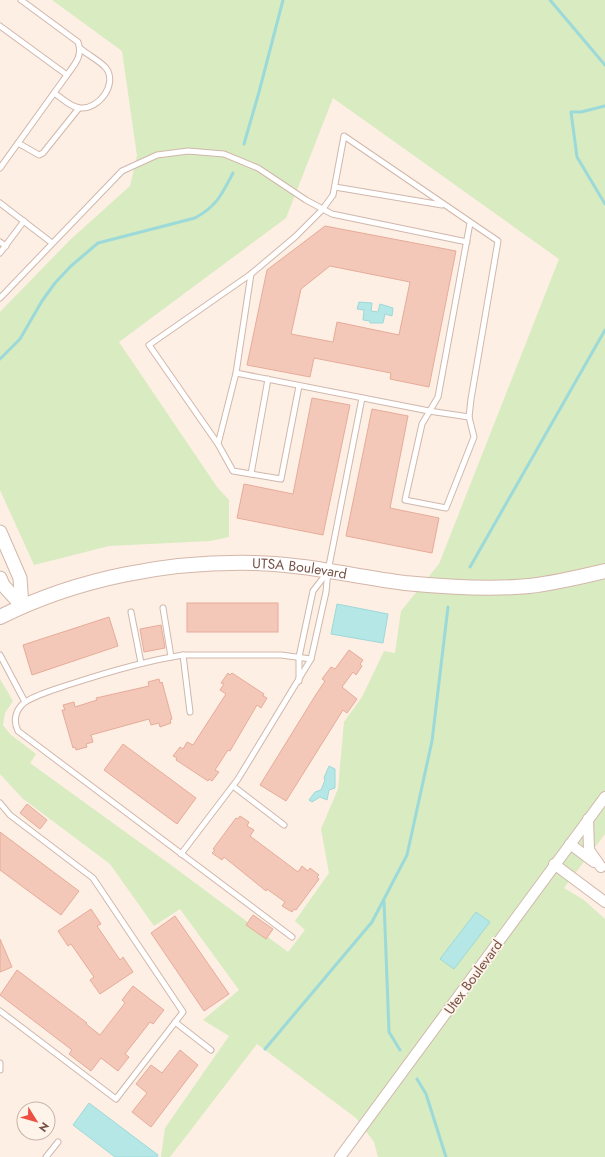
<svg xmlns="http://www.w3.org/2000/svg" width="605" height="1157" font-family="Jost,sans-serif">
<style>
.green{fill:#d8ebc1}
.water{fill:#b6e7e7;stroke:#9cd9d9}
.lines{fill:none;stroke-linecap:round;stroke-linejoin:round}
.stream{stroke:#9cd9d9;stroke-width:3}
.building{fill:#f3c8b9;stroke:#e7ab99;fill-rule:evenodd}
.service-casing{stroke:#d1b7ac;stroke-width:7}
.minor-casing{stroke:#d1b7ac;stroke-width:12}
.tertiary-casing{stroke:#d1b7ac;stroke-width:15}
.secondary-casing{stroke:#d4b6a9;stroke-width:16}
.service{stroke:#fff;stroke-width:5}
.minor{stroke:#fff;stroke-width:10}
.tertiary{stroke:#fff;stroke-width:13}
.secondary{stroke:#fff;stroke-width:14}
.labels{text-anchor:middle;stroke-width:3.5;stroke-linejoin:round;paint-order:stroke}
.street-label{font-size:14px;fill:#765248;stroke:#fff4ea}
</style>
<rect width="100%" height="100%" fill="#fdefe3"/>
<!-- green -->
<polygon class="green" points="52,0 605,0 605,834 564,888 584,900 605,919 605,1157 378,1157 374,1142 356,1118 257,1044 170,1157 161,1157 165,1128 229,1036 203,1020 239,990 180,909 154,926 110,864 22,798 0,774 0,679 13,701 5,713 3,725 10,734 36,754 30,763 171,865 288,952 305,930 295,921 329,873 321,829 338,789 344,722 362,697 384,651 395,653 401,611 439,564 559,259 333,98 286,218 119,342 217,487 229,500 229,537 210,541 109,546 34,565 0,490 0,312 70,240 130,186 137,156 122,51"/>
<!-- water -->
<g class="water">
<polygon points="359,302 372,303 371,311 378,312 380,304 393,308 392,316 385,314 383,323 370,323 370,321 363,320 364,310 357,309"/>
<polygon points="337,604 388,614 383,643 331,634"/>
<polygon points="329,766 335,769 335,788 329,790 327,800 320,797 312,802 309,800 315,792 321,790 325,780 324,778"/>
<polygon points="476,912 490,922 454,969 440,959"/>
<polygon points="89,1103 158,1155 157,1157 115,1157 73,1125"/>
</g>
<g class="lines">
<!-- stream -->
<g class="stream">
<polyline points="550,0 605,65"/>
<polyline points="605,106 581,112 571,112 577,157 605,204"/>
<polyline points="244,144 259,92 283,0"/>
<path d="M0 359 20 339 42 301 55 283 71 266 98 243 195 218C217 206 222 194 233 173"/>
<polyline points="470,567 605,330"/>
<polyline points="384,901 389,1032 400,1050"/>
<polyline points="265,1049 372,922 407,855 432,741 448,607"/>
<polyline points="417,1079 426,1094 446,1157"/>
</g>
</g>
<!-- building -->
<g class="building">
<path d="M325 226 456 251 429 387 390 379 391 373 314 358 310 377 247 365 267 270ZM330 266 410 282 399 335 337 322 333 342 291 334 301 289Z"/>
<polygon points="312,398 350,405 323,535 237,518 244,484 293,494"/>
<polygon points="372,409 408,416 390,508 439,518 432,553 346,536"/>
<rect x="187" y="603" width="91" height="29"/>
<polygon points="109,617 118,646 32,675 23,645"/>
<polygon points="161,625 165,648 144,652 140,629"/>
<polygon points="349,650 363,660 360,664 362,666 356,675 353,672 342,687 357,699 347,713 343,710 286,801 260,785 315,696 325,681 322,679 331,667 335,669"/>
<polygon points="228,673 230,675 232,673 264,694 263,696 267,698 261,708 257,705 230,751 228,750 215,770 219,772 212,781 209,779 208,781 176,760 177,758 173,756 180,747 183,749 187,742 193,745 226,694 220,690 224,684 221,683"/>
<polygon points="159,679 160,683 162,682 172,719 170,720 171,723 160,727 159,723 151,725 149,719 91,735 93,742 86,744 87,747 76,750 75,747 73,748 62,710 65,710 63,705 74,702 75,707 97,700 96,698 149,686 148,682"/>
<polygon points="123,744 196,798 177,824 104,770"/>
<polygon points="27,804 47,820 40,829 20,813"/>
<polygon points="240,816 249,822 247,826 254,830 250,836 298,872 302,866 308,871 310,868 319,875 317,877 319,879 296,910 294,909 292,912 282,906 285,902 267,889 266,891 224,857 222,860 212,853 215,850 213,849 236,818 238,819"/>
<polygon points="0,832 79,891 61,915 0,870"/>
<polygon points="91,909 101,924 97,926 120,960 123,957 133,972 100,994 90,980 94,977 71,944 68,946 58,931"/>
<polygon points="253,915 273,929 266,939 246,925"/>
<polygon points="175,916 229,994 204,1011 151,933"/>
<polygon points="0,939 12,967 0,972"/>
<polygon points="17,970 87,1023 86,1024 100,1035 125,1003 122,1000 133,986 164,1010 153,1024 150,1022 125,1054 129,1057 118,1071 101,1058 91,1071 69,1054 72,1050 0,995"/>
<polygon points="180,1050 198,1065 151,1127 132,1112 147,1093 136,1084 151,1065 162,1073"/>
</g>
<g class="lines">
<defs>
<g id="service">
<path d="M21 0 78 42C83 56 75 64 67 75"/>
<polyline points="0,26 67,75 0,168"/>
<path d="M54 93C62 98 71 108 81 108 99 109 118 84 106 68 100 61 88 55 81 49"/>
<polyline points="18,143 39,155 43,153 79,108"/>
<polyline points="335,187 442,205"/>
<polyline points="0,203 52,243"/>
<polyline points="0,242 6,246"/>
<polyline points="0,253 24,221"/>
<polyline points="251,274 236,373 429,411 469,417"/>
<polyline points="0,298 122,171 157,155 188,151 224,154 258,168 306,200 332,214 467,242"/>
<path d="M236 373 218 444 149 345 251 274 295 237 322 210 333 195 344 136C395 171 447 206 498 241L471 399 469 417 474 437 446 508 405 500 422 424 438 397 470 223"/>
<polyline points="268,379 251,474 281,479 299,386"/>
<polyline points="218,444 233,471 251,474"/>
<polyline points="163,608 171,657"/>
<polyline points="131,612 141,663"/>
<polyline points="0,655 25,702"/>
<polyline points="183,655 190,712"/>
<polyline points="299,681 299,657 313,591 327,573"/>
<polyline points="233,786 284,825"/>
<polyline points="0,803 10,815 93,878 183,1012 116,1099 0,1011"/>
<polyline points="181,854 238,779 311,659 326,592 328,571 362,398"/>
<path d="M292 937 18 731C13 721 15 710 25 702 38 694 56 689 71 684 108 672 144 661 183 655H281L311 659"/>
<polyline points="175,1022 211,1050"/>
<polyline points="0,1063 0,1070"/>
<polyline points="46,1157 58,1142"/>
</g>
<g id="minor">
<polyline points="588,819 589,850 601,867"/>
<polyline points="570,844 594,862"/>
<polyline points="554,864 605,902"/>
<polyline points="340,1157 605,797"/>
</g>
<g id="tertiary">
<polyline points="0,532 20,578 22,606"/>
<polyline points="0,578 3,585 22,606"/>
</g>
<g id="secondary">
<path id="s1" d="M0 617C78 578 168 561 255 563 305 564 356 577 405 583 446 587 488 590 529 586 555 583 580 577 605 571"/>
</g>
</defs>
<!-- service casing -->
<use href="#service" class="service-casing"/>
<!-- minor casing -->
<use href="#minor" class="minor-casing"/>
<!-- tertiary casing -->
<use href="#tertiary" class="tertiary-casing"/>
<!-- secondary casing -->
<use href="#secondary" class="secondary-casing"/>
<!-- service -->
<use href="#service" class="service"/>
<!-- minor -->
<use href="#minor" class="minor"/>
<!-- tertiary -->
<use href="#tertiary" class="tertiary"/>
<!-- secondary -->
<use href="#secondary" class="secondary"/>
</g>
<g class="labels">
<!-- street labels -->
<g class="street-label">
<text dy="5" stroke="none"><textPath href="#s1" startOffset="308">UTSA Boulevard</textPath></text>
<text transform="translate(473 977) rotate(-54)" y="5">Utex Boulevard</text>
</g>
</g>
<!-- north arrow -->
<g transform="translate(36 1121) rotate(127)"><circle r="19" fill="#fff4ea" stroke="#c8b3a9"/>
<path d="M0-3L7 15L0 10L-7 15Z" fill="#ec5043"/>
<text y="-6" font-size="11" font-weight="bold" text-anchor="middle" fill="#765248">N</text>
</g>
</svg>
